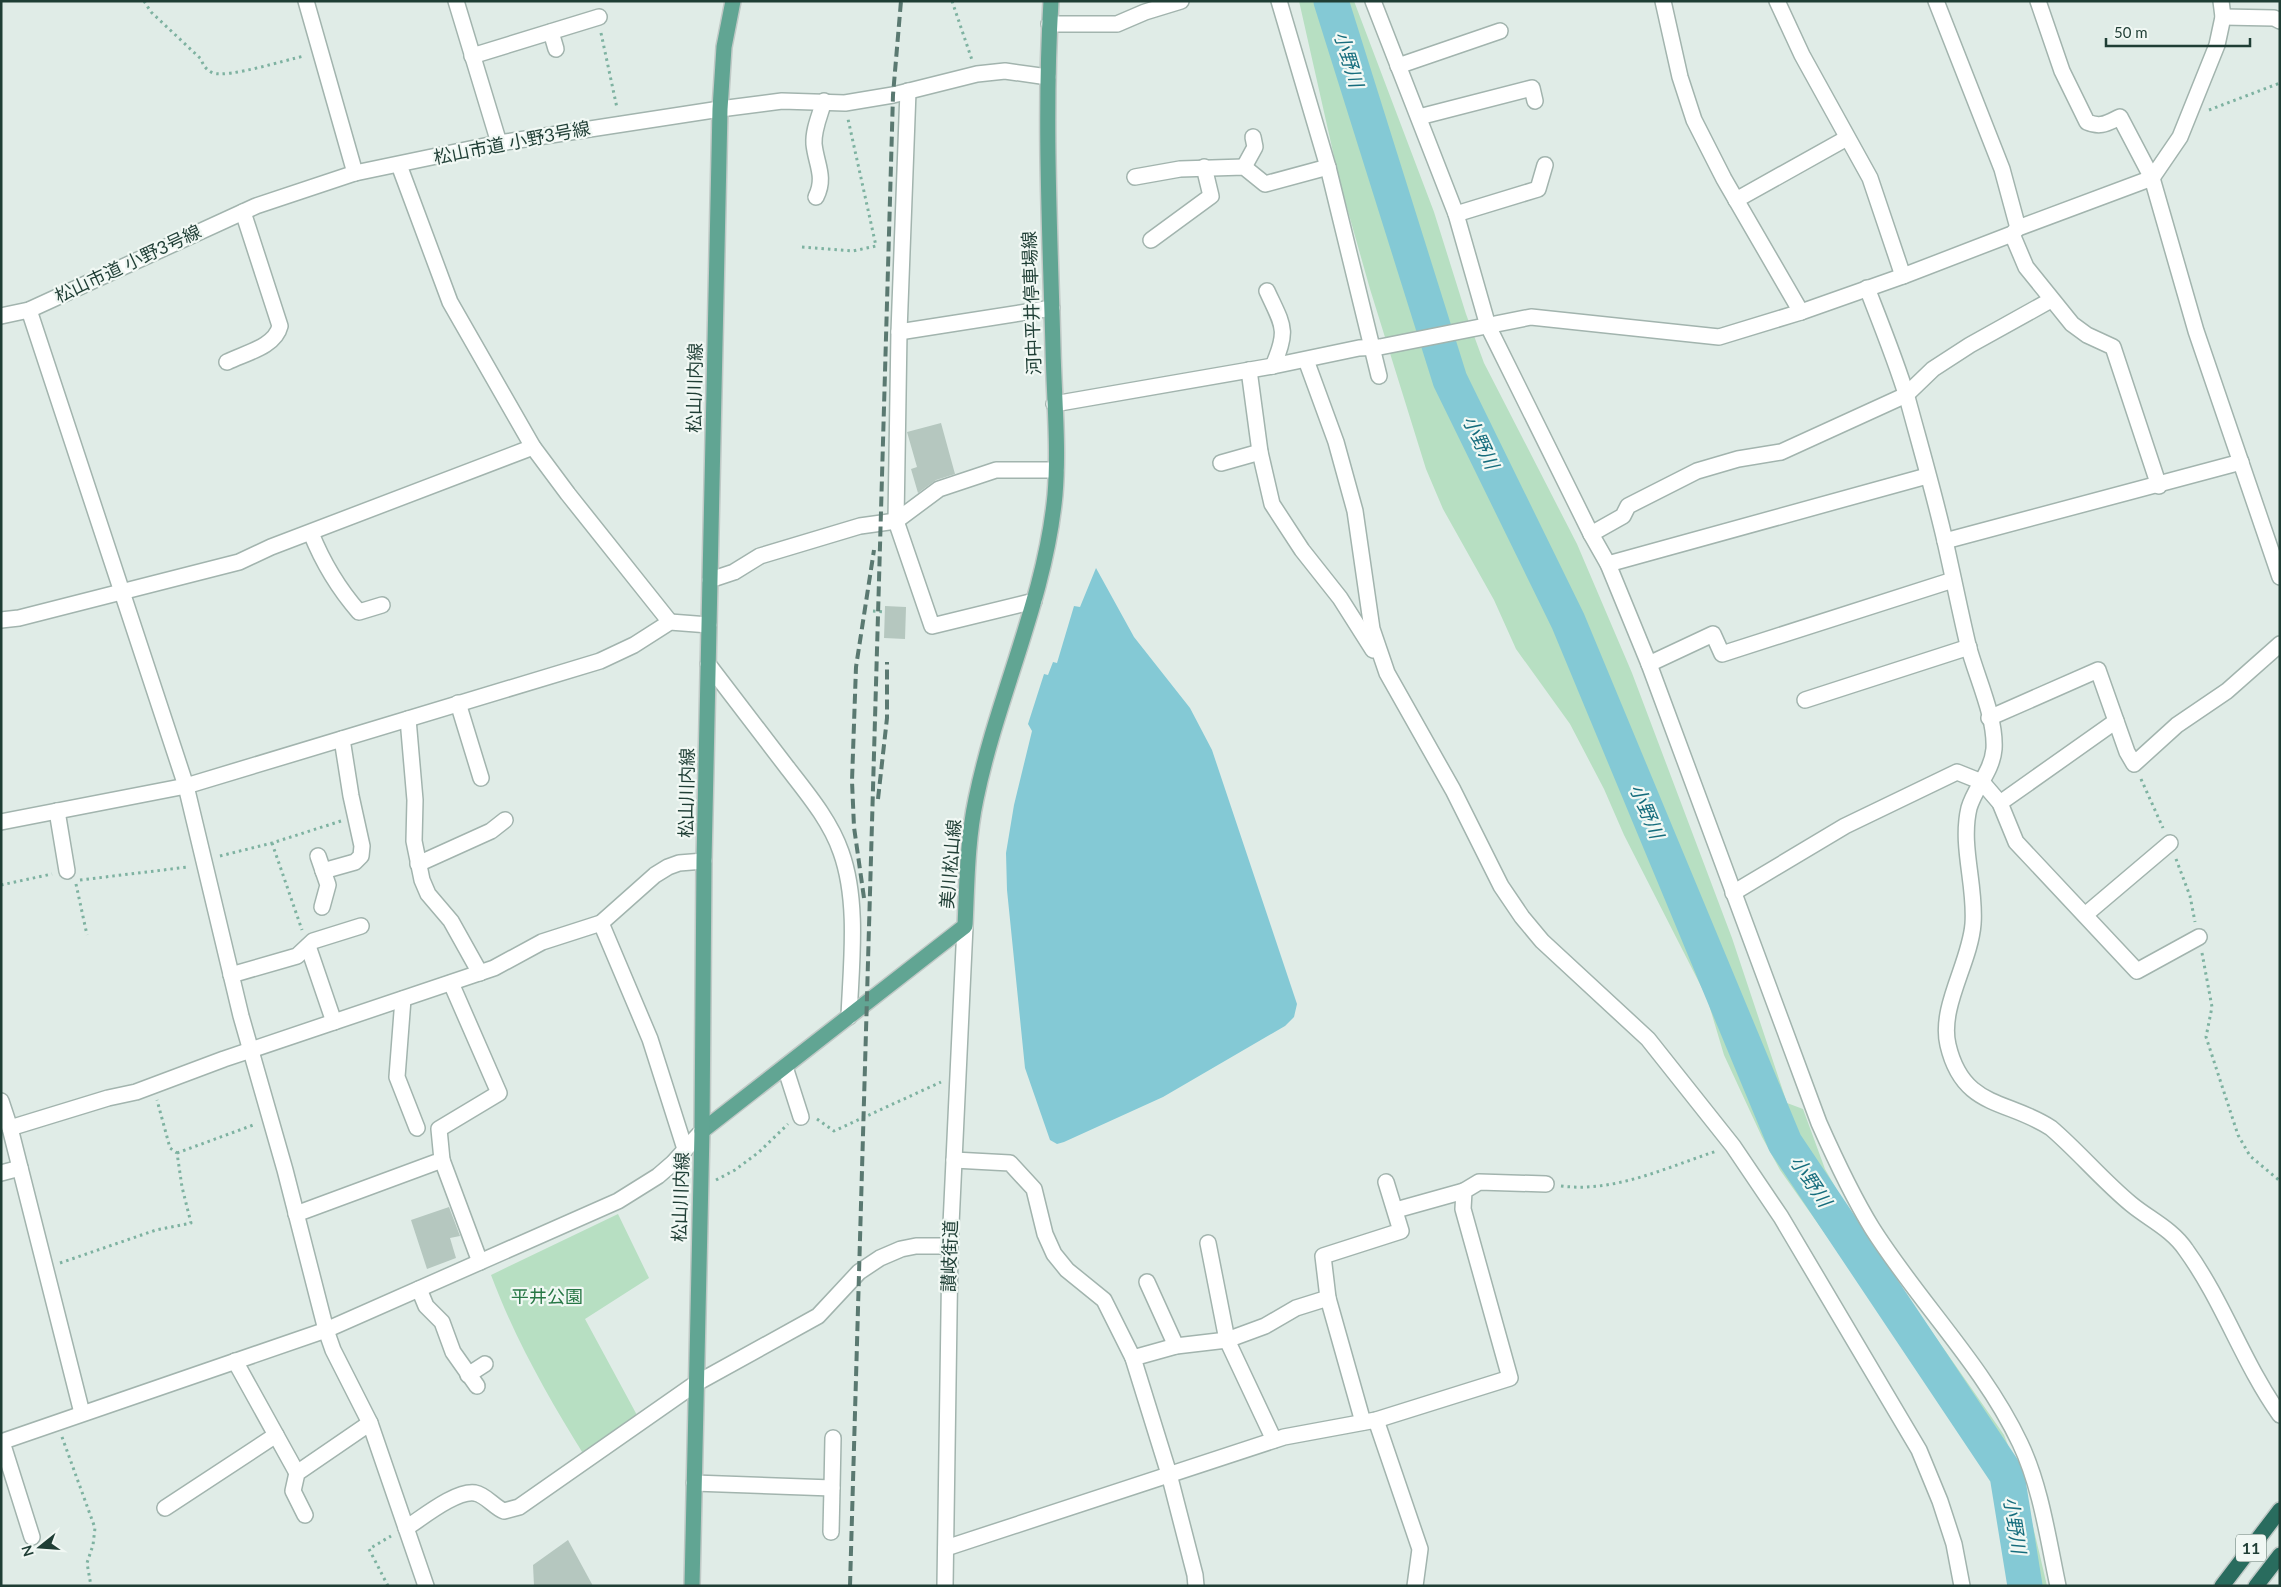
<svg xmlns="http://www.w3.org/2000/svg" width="2281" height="1587" font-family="Lato,'Noto Sans JP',sans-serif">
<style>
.green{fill:#b7dfc2}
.water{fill:#84c9d5}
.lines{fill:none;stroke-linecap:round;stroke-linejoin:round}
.river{stroke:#84c9d5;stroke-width:35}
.building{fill:#b5c7bf}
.minor-casing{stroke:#a2b4ae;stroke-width:18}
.major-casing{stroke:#c0c9c6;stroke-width:18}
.highway-casing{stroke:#c0c9c6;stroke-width:18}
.path{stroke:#7eb2a1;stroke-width:3;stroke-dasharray:2.5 4;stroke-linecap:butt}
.minor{stroke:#fff;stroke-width:15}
.major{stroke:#61a593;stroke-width:15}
.highway{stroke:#296c5e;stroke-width:15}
.rail{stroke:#5a7971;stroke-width:4;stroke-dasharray:10 5;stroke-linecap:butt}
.labels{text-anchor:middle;stroke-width:4.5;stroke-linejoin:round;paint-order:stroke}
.shield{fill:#f1f8f4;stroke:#5e766e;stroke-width:1}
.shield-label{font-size:16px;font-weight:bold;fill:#1f3e35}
.street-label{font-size:18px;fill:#1f3e35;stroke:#f1f8f4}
.park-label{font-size:18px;fill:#277745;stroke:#f1f8f4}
.water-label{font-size:19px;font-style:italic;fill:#166d7d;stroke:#f1f8f4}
</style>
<rect width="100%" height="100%" fill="#e0ece7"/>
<!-- green -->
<g class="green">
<path d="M1299 1H1354L1434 212 1466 314 1484 363 1577 544 1632 673 1732 938 1787 1103 1803 1109 1825 1169 1854 1220 2004 1435C2024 1484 2035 1534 2047 1586H2017L2002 1508 1988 1459 1960 1414 1906 1348 1780 1170 1762 1137 1724 1055 1707 998 1624 835 1604 789 1570 724 1516 649 1494 600 1443 509 1426 469 1370 289 1340 183Z"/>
<path d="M618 1214 649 1278 585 1319 638 1417 584 1455C548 1397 515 1339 491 1275Z"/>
</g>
<!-- water -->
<polygon class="water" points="1096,568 1134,637 1190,708 1212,750 1297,1004 1294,1017 1285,1026 1163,1097 1064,1142 1057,1144 1050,1140 1025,1068 1007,890 1006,853 1014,805 1032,731 1028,724 1044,674 1048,675 1053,662 1057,663 1074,606 1080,607"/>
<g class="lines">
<!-- river -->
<polyline class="river" points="1331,1 1450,380 1568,621 1785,1143 2007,1475 2025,1586"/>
</g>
<!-- building -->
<g class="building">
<polygon points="941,423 955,474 936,480 918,493 911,469 917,467 907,432"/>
<polygon points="885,606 906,607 905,639 884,638"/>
<polygon points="449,1207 460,1236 450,1238 456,1258 427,1269 411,1220"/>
<polygon points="568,1540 593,1586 534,1586 533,1565"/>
</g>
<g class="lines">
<defs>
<g id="minor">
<polyline points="306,1 355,173"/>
<polyline points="456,1 499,143"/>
<polyline points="1279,1 1328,167 1379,376"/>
<path d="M1373 1 1456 214 1488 326 1591 534 1608 564 1649 664 1819 1123C1835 1159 1851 1194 1872 1228 1918 1301 1983 1365 2020 1443 2041 1487 2048 1539 2058 1586"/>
<polyline points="1663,1 1680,77 1694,120 1724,179 1801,312"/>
<polyline points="1777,1 1802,55 1870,178 1903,276"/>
<polyline points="1936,1 2002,169 2018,228"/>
<path d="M2038 1 2062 71 2087 122C2101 128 2107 123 2120 117L2152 178 2196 331 2280 577"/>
<polyline points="2223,17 2274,18 2280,21"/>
<polyline points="1049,24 1117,24 1145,12 1181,1"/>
<polyline points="551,32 556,49"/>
<polyline points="472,56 599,17"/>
<polyline points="1398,66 1500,31"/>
<polyline points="908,91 899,332 896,521 932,626 1034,601"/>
<polyline points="1419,117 1532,88 1535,101"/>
<polyline points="399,165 450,302 533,447 568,494 670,622"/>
<polyline points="1244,167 1255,147 1253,137"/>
<polyline points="1135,177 1180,169 1244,167 1265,184 1328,167"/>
<path d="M816 197C826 177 816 164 814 144 813 130 820 115 824 101"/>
<polyline points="1736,200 1847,138"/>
<polyline points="1456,214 1538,189 1545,165"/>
<polyline points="2012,234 2026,267 2072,324 2087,335 2113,347 2159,486"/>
<polyline points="1151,240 1211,196 1204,167"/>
<path d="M1867 288C1881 324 1896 361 1907 397 1920 445 1934 493 1945 541 1953 576 1960 611 1968 645 1976 676 1996 717 1994 749 1992 772 1975 787 1969 808 1960 846 1976 885 1973 924 1970 963 1939 1007 1948 1045 1963 1109 2007 1099 2051 1128 2079 1152 2103 1181 2131 1204 2149 1219 2172 1229 2186 1250 2223 1301 2243 1363 2280 1415"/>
<path d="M1267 291C1283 326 1289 329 1273 366"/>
<polyline points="29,310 186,786 241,1016 285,1170 326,1330 333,1350 370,1423 426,1586"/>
<polyline points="1,316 29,310 256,206 355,173 499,143 720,109 782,101 845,103 893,95 977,74 1005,71 1048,77"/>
<polyline points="899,332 1052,308"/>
<polyline points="1306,360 1336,442 1355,511 1372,629 1387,673 1453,790 1501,886 1522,917 1542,941 1648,1039 1733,1146 1781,1217 1919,1450 1940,1501 1954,1544 1962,1586"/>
<path d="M227 362C245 353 275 347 280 326L243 212"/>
<polyline points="1249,370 1260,452 1272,504 1302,550 1340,598 1373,650"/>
<polyline points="1054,404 1273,366 1359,348 1380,347 1531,317 1719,337 1801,312 1903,276 2012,234 2018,228 2152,178 2180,137 2217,45 2223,17 2221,1"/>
<polyline points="1221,463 1260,452"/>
<path d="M311 533C323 563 338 588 359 612L382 605"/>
<polyline points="1591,534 1623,516 1628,506 1697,471 1738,459 1781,452 1906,395 1933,369 1970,345 2051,300"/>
<polyline points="1945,541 2241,462"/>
<polyline points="1608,564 1927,476"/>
<polyline points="710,580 734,572 760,556 860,526 896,521 939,489 996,470 1056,470"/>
<polyline points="1,620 19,618 239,562 271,547 533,447"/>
<path d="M708 664C734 698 760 732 786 766 806 792 830 820 841 852 859 902 851 965 849 1017"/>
<polyline points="1649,664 1713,634 1722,654 1953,580"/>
<polyline points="1805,700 1969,647"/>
<polyline points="458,703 481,778"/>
<polyline points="1989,718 2098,670 2127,752 2134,764 2177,725 2227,691 2280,644"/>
<polyline points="408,719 415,800 414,841 422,880 428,894 451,921 480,973"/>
<polyline points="2000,803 2116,721"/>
<polyline points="57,811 67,871"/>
<polyline points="1,822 186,786 600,661 634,645 670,622 709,625"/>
<polyline points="318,856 328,885 322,907"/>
<polyline points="418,864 491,831 505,820"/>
<polyline points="323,871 355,862 361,856 362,846 351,796 342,739"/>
<polyline points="1733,893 1845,826 1957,772 1982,782 2000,803 2016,842 2137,971 2199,937"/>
<polyline points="2085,915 2170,843"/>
<polyline points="601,923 650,1039 685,1149"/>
<polyline points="308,946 334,1022"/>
<polyline points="231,975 297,956 313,941 361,926"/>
<polyline points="403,999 397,1077 417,1128"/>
<polyline points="785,1067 801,1117"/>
<polyline points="1,1101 10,1128 82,1413"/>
<polyline points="10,1128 108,1098 136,1092 224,1059 494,968 542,942 601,923 655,875 668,867 679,863 704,861"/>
<polyline points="442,1160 480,1262"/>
<polyline points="954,1160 1010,1163 1034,1189 1045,1234 1054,1254 1067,1270 1104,1300 1133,1358 1169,1474 1195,1575 1196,1586"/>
<polyline points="1,1173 20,1168"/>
<polyline points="1396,1210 1464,1191"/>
<polyline points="296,1214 442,1160 439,1129 499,1093 451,983"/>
<polyline points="1208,1243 1227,1340 1274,1440"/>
<polyline points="1147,1282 1176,1346"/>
<polyline points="419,1289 426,1306 442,1322 453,1352 477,1386"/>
<polyline points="1133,1358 1176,1346 1227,1340 1265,1326 1296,1308 1328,1298"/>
<polyline points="235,1361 297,1473"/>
<polyline points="468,1375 485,1364"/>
<polyline points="1376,1420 1420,1549 1415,1586"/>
<polyline points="1363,1422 1328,1298 1323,1256 1401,1231 1386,1182"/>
<polyline points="1,1442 326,1330 618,1201 658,1176 673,1163 702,1131"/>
<polyline points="2,1442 32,1537"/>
<polyline points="694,1483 832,1488 833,1438"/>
<polyline points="165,1508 276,1435"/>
<polyline points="305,1515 293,1491 297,1473 370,1423"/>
<path d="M406 1528C422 1518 456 1490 475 1493 486 1495 494 1507 504 1511L519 1507 695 1384 818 1316 859 1272 880 1258 901 1249 916 1246H950"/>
<polyline points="831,1532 832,1488"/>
<polyline points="946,1548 1284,1437 1376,1420 1510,1378 1463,1209 1464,1191 1479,1182 1546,1184"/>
<polyline points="945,1586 950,1246 965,926"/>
</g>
<g id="major">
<path d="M702 1131 965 926C967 884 967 841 976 799 997 696 1045 601 1055 495 1059 447 1054 397 1053 349 1050 233 1044 117 1051 1"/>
<polyline points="692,1586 702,1131 704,861 720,109 724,47 733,1"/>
</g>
<g id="highway">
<polyline points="2222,1586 2280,1510"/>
<polyline points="2256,1586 2280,1555"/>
</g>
</defs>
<!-- minor casing -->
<use href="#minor" class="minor-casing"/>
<!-- major casing -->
<use href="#major" class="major-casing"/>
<!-- highway casing -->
<use href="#highway" class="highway-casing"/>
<!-- path -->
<g class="path">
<path d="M144 1 151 12 201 59C203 65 206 70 213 73 228 78 286 60 304 56"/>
<polyline points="952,1 972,60"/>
<polyline points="601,33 617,108"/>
<polyline points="2209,110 2280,83"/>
<polyline points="802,247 853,251 876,246 848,119"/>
<polyline points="873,611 885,612"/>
<polyline points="2141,779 2163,828"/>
<polyline points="272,843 302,930"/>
<polyline points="220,856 272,843 341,821"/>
<polyline points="2176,859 2190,896 2195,922"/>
<polyline points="80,880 188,867"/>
<polyline points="76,884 87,935"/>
<polyline points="1,885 52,874"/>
<polyline points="2202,953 2212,1007 2206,1037 2238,1135 2250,1156 2280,1181"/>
<polyline points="817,1119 834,1131 941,1082"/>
<polyline points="177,1153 256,1124"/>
<polyline points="716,1180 735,1170 759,1152 788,1124"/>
<path d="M1561 1186C1615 1193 1667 1167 1717 1151"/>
<polyline points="60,1263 156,1230 191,1223 182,1187 177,1153 170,1148 157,1100"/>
<polyline points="62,1437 95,1528 93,1545 87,1563 91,1586"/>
<polyline points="388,1586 369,1549 391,1536"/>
</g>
<!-- minor -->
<use href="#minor" class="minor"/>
<!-- major -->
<use href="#major" class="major"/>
<!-- highway -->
<use href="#highway" class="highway"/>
<!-- rail -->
<g class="rail">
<polyline points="878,799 887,718 887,662"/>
<polyline points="864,898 854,827 852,781 856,667 874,550"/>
<polyline points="850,1586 893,95 901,1"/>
</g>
</g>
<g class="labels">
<!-- shield labels -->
<rect class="shield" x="2236" y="1534.5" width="30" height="27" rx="4"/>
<g class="shield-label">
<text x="2251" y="1554">11</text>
</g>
<!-- street labels -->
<g class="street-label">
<text transform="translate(512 143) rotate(-11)" y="6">松山市道 小野3号線</text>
<text transform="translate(128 264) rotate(-25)" y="6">松山市道 小野3号線</text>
<text transform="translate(1032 303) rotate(-92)" y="6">河中平井停車場線</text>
<text transform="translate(695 388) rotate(-89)" y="6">松山川内線</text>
<text transform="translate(687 793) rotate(-89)" y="6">松山川内線</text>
<text transform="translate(951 864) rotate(-85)" y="6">美川松山線</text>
<text transform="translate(681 1197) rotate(-88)" y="6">松山川内線</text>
<text transform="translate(950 1256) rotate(-88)" y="6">讃岐街道</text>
</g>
<!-- park labels -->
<g class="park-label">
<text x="547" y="1303">平井公園</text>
</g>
<!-- water labels -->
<g class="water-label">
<text transform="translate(1349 59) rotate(73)" y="7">小野川</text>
<text transform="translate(1481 442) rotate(64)" y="7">小野川</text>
<text transform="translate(1647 811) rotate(67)" y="7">小野川</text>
<text transform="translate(1811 1181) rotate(56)" y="7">小野川</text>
<text transform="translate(2015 1525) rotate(81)" y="7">小野川</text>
</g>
</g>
<!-- border -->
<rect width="2281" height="1587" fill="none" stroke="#1f3e35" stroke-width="5"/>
<!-- north arrow -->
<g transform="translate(40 1547) rotate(253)" stroke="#f1f8f4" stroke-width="4" paint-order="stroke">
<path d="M0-4L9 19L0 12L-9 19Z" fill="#1f3e35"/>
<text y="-8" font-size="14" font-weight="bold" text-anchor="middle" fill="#1f3e35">N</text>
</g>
<!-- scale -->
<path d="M2106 38v8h144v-8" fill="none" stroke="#1f3e35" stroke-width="2.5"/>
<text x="2114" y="38" font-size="15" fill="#1f3e35" stroke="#f1f8f4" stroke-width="4" paint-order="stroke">50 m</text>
</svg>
